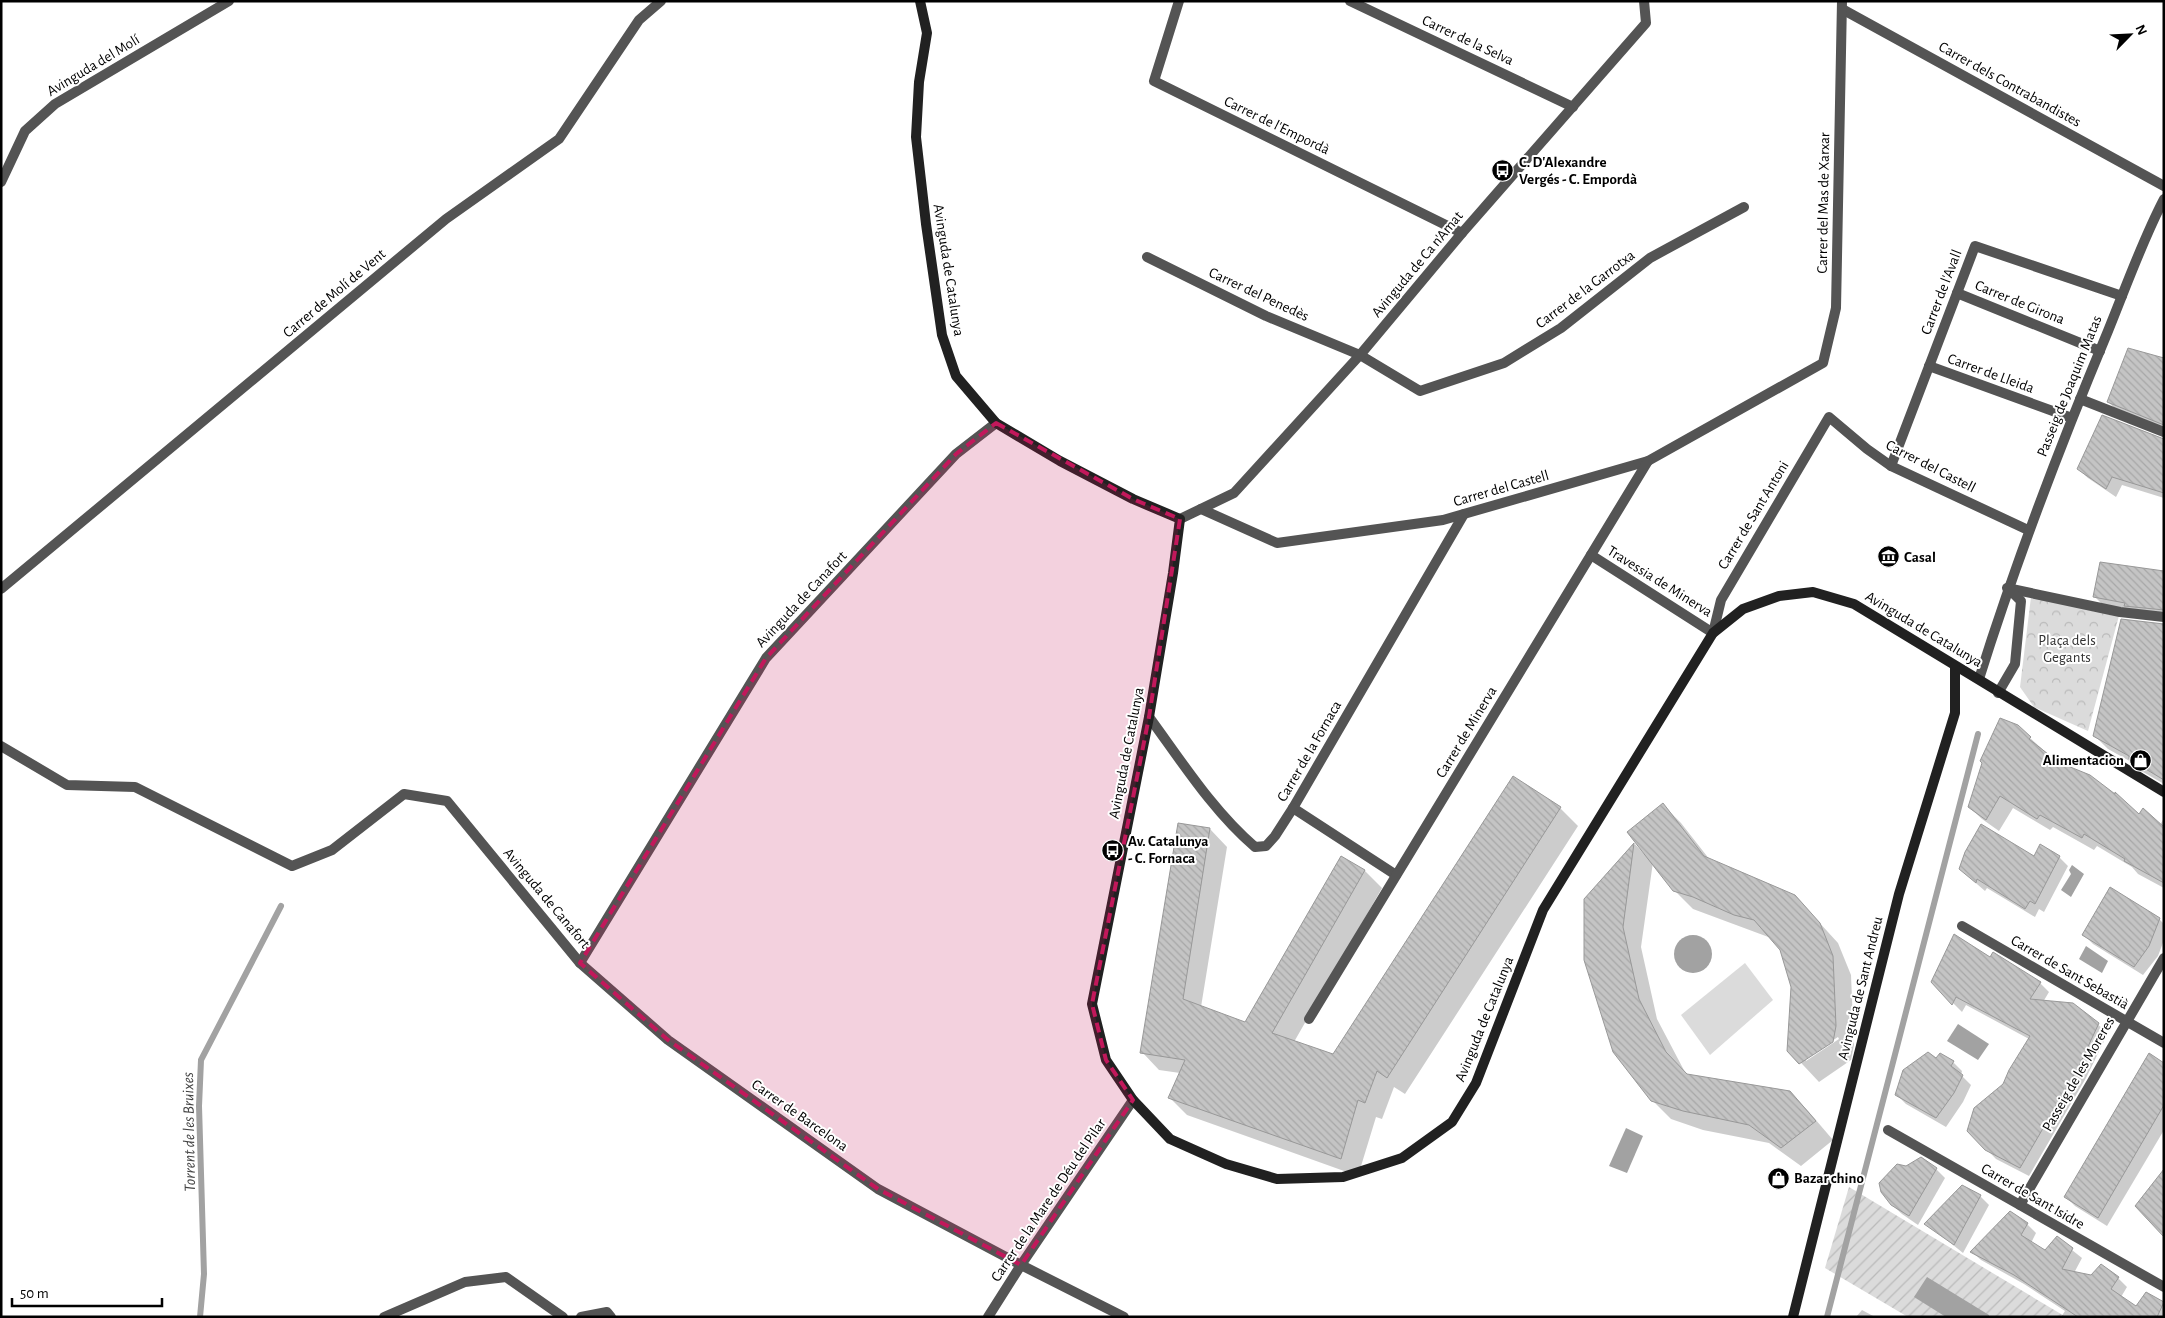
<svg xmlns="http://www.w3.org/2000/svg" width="2165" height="1318" font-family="'Alegreya Sans',sans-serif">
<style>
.park{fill:url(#park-crowns)}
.garden{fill:url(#garden-furrows)}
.pitch{fill:#dbdbdb}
.water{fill:#a2a2a2}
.shadow{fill:#0003;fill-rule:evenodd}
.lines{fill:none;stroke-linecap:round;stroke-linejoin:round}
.stream{stroke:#a2a2a2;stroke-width:6}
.building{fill:url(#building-back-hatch);stroke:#989898}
.street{stroke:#545454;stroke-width:10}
.secondary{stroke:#212121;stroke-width:10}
.marked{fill:#c2185b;fill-opacity:0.2;stroke:#c2185b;stroke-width:4;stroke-dasharray:10 6;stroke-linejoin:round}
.labels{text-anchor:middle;stroke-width:4;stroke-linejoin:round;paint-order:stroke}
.street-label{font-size:15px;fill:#000;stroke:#fff}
.poi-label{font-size:15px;font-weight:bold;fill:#000;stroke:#fff;text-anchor:start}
.park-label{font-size:15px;fill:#323232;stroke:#fff}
.water-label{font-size:16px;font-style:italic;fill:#434343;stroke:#fff}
</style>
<defs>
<pattern id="park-crowns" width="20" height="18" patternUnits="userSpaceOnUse" patternTransform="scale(1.25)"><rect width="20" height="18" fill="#dbdbdb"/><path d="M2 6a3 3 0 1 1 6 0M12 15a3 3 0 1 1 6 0" fill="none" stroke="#bababa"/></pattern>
<pattern id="garden-furrows" width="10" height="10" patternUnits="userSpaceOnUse" patternTransform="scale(1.25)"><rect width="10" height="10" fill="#dbdbdb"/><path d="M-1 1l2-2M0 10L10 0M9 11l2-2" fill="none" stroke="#bababa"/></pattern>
<pattern id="building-back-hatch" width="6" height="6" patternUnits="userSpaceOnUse" patternTransform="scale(1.25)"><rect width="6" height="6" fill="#c4c4c4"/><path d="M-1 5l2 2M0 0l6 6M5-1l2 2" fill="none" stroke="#a7a7a7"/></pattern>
</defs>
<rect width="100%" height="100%" fill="#fff"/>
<!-- park -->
<polygon class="park" points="2031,597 2120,612 2088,731 2034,707 2020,687"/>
<!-- garden -->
<polygon class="garden" points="1849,1187 2066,1317 1908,1317 1825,1268"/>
<!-- pitch -->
<polygon class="pitch" points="1745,963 1773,1000 1710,1055 1681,1015"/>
<!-- water -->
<g class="water">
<polygon points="2072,865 2084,874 2071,897 2061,890 2071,874 2069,870"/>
<circle cx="1693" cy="954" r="19"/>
<polygon points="2086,946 2108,961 2102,973 2079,959"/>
<polygon points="1958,1024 1989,1044 1978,1060 1947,1041"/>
<polygon points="1626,1128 1643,1136 1627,1173 1609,1166"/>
<polygon points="1927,1277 1989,1315 1989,1317 1946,1317 1914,1297"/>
</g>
<!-- shadow -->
<g class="shadow">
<polygon points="2164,359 2164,429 2118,411 2108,402"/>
<polygon points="2164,440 2164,498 2122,485 2116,497 2088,478 2078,469"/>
<polygon points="2164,572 2164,621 2107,609 2094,596"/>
<polygon points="2164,625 2164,784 2143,772 2135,764 2108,749 2095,736"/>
<polygon points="2030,738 2058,763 2140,816 2160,825 2164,818 2164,888 2138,874 2132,867 2097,846 2094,850 2053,827 2050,830 2013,808 1999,831 1982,819 1969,807"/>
<polygon points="1513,778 1560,808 1578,826 1405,1094 1394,1087 1382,1119 1376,1117 1358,1176 1187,1115 1169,1097 1180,1073 1159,1070 1142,1052 1179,824 1210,829 1227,847 1201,1007 1245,1024 1341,857 1365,871 1382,888 1294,1042 1334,1056"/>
<path d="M1663 805 1681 823 1710 860 1795 896 1838 943 1851 975 1854 1045 1851 1060 1819 1082 1789 1050 1792 987 1781 949 1771 938 1693 909 1674 890 1653 862 1641 947 1657 1019 1687 1076 1790 1092 1809 1112 1833 1140 1801 1166 1769 1143 1703 1130 1671 1119 1652 1100 1586 900 1635 844 1644 854 1645 852ZM1838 1037 1839 1039 1806 1061V1058Z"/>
<polygon points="2059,857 2068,866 2044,912 2039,909 2035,917 1987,888 1985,891 1970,878 2034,858"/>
<polygon points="2159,919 2164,924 2164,940 2158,956 2143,975 2093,944 2084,935"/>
<polygon points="1990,959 2040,983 2049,992 2043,1002 2073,1004 2108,1033 2086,1078 2029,1176 1996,1159 1968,1130 2005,1084 2029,1039 1966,1005 1962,1012 1932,982"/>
<polygon points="1953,1062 1962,1071 1961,1075 1971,1085 1963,1102 1946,1127 1906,1104 1897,1095"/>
<polygon points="2164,1064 2164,1130 2107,1226 2075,1206 2066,1197"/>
<polygon points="1936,1169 1945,1178 1918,1225 1902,1214 1892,1205"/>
<polygon points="1980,1196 1989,1205 1963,1253 1926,1223"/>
<polygon points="2027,1224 2036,1233 2031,1243 2046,1251 2057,1238 2082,1258 2074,1273 2091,1276 2118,1278 2127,1287 2121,1297 2137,1308 2146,1293 2164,1304 2164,1317 2061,1317 2065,1311 2024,1284 1981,1260 1972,1252"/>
<polygon points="1862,1310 1875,1317 1856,1317"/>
</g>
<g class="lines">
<!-- stream -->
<g class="stream">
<polyline points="200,1317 204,1274 199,1106 201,1060 281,906"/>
<polyline points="1827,1317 1978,734"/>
</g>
</g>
<!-- building -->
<g class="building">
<polygon points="2128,348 2164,358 2164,425 2107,402"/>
<polygon points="2102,415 2164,439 2164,493 2112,477 2106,489 2077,469"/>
<polygon points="2100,562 2164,571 2164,610 2124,606 2125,603 2093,597"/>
<polygon points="2121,619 2164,624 2164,780 2129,759 2129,756 2093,736"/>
<polygon points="2000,718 2018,725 2031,737 2029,739 2058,762 2090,775 2115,794 2115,792 2139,814 2143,808 2164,827 2164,883 2124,861 2125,859 2084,834 2082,838 2040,815 2037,819 2000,796 1986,820 1968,807 1982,763 1980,761"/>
<polygon points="1513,776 1561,807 1387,1078 1377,1071 1365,1103 1358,1100 1341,1159 1168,1098 1185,1060 1140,1053 1178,823 1210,828 1183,999 1245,1022 1341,856 1365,870 1272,1033 1333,1054"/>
<polygon points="1663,803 1704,856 1795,895 1820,923 1833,956 1836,1026 1833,1042 1799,1064 1787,1051 1791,987 1780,950 1754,920 1734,915 1693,897 1673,891 1627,832"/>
<polygon points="1981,824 2034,856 2040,844 2060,856 2035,904 2030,901 2025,909 1977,879 1976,883 1959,869 1965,852"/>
<polygon points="1634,843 1623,927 1639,999 1666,1052 1687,1074 1790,1091 1816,1121 1781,1148 1749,1125 1683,1111 1651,1101 1613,1052 1584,960 1584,899"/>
<polygon points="2110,887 2160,918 2149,946 2134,967 2082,935"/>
<polygon points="1954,934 1990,957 1993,952 2041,982 2030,999 2073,1003 2099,1023 2078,1068 2020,1168 1985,1150 1967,1131 1974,1108 2003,1084 2009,1070 2030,1036 1956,997 1952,1005 1931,982"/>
<polygon points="1928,1052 1936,1058 1940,1053 1954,1061 1951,1066 1963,1075 1954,1093 1936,1118 1895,1095 1903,1070"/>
<polygon points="2149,1053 2164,1063 2164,1105 2098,1218 2064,1197"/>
<polygon points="1921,1157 1937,1168 1909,1216 1891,1205 1881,1192 1879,1183 1897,1164 1906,1166"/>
<polygon points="2164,1169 2164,1237 2135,1206"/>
<polygon points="1962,1185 1981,1195 1954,1245 1924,1224"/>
<polygon points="2010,1211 2028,1223 2021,1235 2045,1250 2057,1236 2073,1248 2062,1269 2091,1275 2101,1264 2119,1277 2111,1289 2136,1306 2146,1292 2164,1302 2157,1317 2078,1317 2014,1275 1970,1252"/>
</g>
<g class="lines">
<!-- street -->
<g class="street">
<polyline points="1179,1 1154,81 1462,233"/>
<polyline points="1350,1 1573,107"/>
<polyline points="1842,9 2164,186"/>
<polyline points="1,182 25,131 55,104 229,1"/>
<polyline points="1147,257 1266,316 1360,355 1420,391 1504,363 1561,328 1650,258 1744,207"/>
<polyline points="1957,293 2100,351"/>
<polyline points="1929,366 2072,418"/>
<polyline points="2080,399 2164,432"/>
<polyline points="1891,466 1975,246 2122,296"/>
<polyline points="1201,509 1277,543 1443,520 1648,461 1823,363 1836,308 1842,1"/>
<polyline points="1180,519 1234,493 1360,355 1462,233 1646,23 1644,1"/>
<polyline points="1591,555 1713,633 1721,600 1829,417 1867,449 1891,466 2028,530"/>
<polyline points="2007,588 2120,612 2164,617"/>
<polyline points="1,589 446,219 559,139 639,20 661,1"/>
<path d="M1979 679C2016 561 2060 446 2108 331 2126 287 2142 241 2164 199"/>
<polyline points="1998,693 2015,664 2021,601 2008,588"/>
<path d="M1149 717C1182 762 1213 811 1255 847L1266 846 1275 836 1293 808 1464 514"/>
<polyline points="1,746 67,785 135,787 292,866 332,850 404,794 447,801 580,963 668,1040 878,1189 1021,1265 1124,1317"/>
<polyline points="1293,808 1396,875"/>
<polyline points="1962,926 2164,1043"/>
<polyline points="580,963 766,658 956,454 996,423"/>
<polyline points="1309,1019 1648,461"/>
<polyline points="1888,1130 2164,1287"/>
<polyline points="2020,1205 2164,958"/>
<polyline points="384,1317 465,1282 506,1277 563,1317"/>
<polyline points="581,1317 607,1312 611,1317"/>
<polyline points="988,1317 1021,1265 1133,1100"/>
</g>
<!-- secondary -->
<g class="secondary">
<polyline points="920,1 927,33 919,82 916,137 926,224 942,335 956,376 996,423 1060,461 1133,499 1180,519 1173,573 1149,717 1092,1004 1106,1060 1133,1100 1170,1139 1226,1164 1277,1179 1343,1177 1402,1158 1452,1122 1476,1083 1543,910 1713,633 1743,609 1779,596 1813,592 1854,604 2164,792"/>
<polyline points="1793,1317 1899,894 1955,713 1955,667"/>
</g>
</g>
<!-- marked area -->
<path class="marked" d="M996 423 1133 499 1180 519 1149 717 1092 1004 1106 1060 1133 1100 1021 1265 878 1189 668 1040 580 963 766 658 956 454Z"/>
<!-- icons -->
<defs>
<symbol id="bus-disc" viewBox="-11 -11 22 22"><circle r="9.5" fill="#000" stroke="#fff"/><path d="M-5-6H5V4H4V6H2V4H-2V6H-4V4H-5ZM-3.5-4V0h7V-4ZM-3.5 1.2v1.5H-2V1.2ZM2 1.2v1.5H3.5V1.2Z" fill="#fff"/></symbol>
<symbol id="museum-disc" viewBox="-11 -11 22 22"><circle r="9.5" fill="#000" stroke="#fff"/><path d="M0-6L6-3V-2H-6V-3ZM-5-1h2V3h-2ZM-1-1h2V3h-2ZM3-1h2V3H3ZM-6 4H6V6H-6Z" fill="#fff"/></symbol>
<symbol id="shop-disc" viewBox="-11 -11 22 22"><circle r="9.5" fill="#000" stroke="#fff"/><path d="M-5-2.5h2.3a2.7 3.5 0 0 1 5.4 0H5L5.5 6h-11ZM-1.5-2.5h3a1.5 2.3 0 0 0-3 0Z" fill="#fff"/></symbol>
</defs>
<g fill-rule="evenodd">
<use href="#bus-disc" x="1490" y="158" width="25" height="25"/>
<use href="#museum-disc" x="1876" y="544" width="25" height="25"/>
<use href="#shop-disc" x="2128" y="748" width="25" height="25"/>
<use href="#bus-disc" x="1100" y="838" width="25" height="25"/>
<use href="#shop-disc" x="1766" y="1166" width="25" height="25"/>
</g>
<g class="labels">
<!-- street labels -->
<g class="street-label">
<text transform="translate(1468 40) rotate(25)" y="5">Carrer de la Selva</text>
<text transform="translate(93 65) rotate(-31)" y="5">Avinguda del Molí</text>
<text transform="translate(2010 84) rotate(29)" y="5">Carrer dels Contrabandistes</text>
<text transform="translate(1277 125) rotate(26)" y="5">Carrer de l'Empordà</text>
<text transform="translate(1823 203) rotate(-89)" y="5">Carrer del Mas de Xarxar</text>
<text transform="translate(1417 264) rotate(-50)" y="5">Avinguda de Ca n'Amat</text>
<text transform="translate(949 270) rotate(81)" y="5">Avinguda de Catalunya</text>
<text transform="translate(1585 289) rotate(-37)" y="5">Carrer de la Garrotxa</text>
<text transform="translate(1941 292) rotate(-69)" y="5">Carrer de l'Avall</text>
<text transform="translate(334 293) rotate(-40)" y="5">Carrer de Molí de Vent</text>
<text transform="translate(1259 294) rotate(25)" y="5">Carrer del Penedès</text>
<text transform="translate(2020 302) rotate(22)" y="5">Carrer de Girona</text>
<text transform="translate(1991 373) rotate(20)" y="5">Carrer de Lleida</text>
<text transform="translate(2069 386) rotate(-68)" y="5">Passeig de Joaquim Matas</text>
<text transform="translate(1931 466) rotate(27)" y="5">Carrer del Castell</text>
<text transform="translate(1501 488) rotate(-16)" y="5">Carrer del Castell</text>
<text transform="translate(1753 515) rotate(-59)" y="5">Carrer de Sant Antoni</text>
<text transform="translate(1660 581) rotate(32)" y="5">Travessia de Minerva</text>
<text transform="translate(801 599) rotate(-47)" y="5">Avinguda de Canafort</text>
<text transform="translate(1924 629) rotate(31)" y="5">Avinguda de Catalunya</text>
<text transform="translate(1466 732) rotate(-59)" y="5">Carrer de Minerva</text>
<text transform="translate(1309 751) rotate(-60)" y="5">Carrer de la Fornaca</text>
<text transform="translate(1126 753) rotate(-79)" y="5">Avinguda de Catalunya</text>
<text transform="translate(547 898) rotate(50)" y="5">Avinguda de Canafort</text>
<text transform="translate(2070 972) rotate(30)" y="5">Carrer de Sant Sebastià</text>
<text transform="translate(1860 988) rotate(-76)" y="5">Avinguda de Sant Andreu</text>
<text transform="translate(1484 1019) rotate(-68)" y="5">Avinguda de Catalunya</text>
<text transform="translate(2078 1074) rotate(-60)" y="5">Passeig de les Moreres</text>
<text transform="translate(800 1115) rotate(35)" y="5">Carrer de Barcelona</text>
<text transform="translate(2033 1196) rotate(30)" y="5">Carrer de Sant Isidre</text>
<text transform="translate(1048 1200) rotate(-56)" y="5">Carrer de la Mare de Déu del Pilar</text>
</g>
<!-- poi labels -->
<g class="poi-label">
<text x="1519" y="167">C. D'Alexandre<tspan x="1519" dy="17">Vergés - C. Empordà</tspan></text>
<text x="1904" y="562">Casal</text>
<text x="2124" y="765" text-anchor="end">Alimentacion</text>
<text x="1128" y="846">Av. Catalunya<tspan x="1128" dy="17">- C. Fornaca</tspan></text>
<text x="1794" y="1183">Bazar chino</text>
</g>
<!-- park labels -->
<g class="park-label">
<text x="2067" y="645">Plaça dels<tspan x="2067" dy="17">Gegants</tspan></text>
</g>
<!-- water labels -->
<g class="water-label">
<text transform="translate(188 1132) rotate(-91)" y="6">Torrent de les Bruixes</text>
</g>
</g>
<!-- border -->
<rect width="2165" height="1318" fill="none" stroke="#000000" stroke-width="5"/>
<!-- north arrow -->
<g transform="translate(2130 35) rotate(66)" stroke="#ffffff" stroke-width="4" paint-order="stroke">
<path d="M0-4L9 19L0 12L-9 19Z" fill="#000000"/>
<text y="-8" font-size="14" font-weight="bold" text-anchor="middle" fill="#000000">N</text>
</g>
<!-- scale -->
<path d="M12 1298v8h150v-8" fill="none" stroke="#000000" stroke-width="2.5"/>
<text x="20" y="1298" font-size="15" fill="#000000" stroke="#ffffff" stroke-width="4" paint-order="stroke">50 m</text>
</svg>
